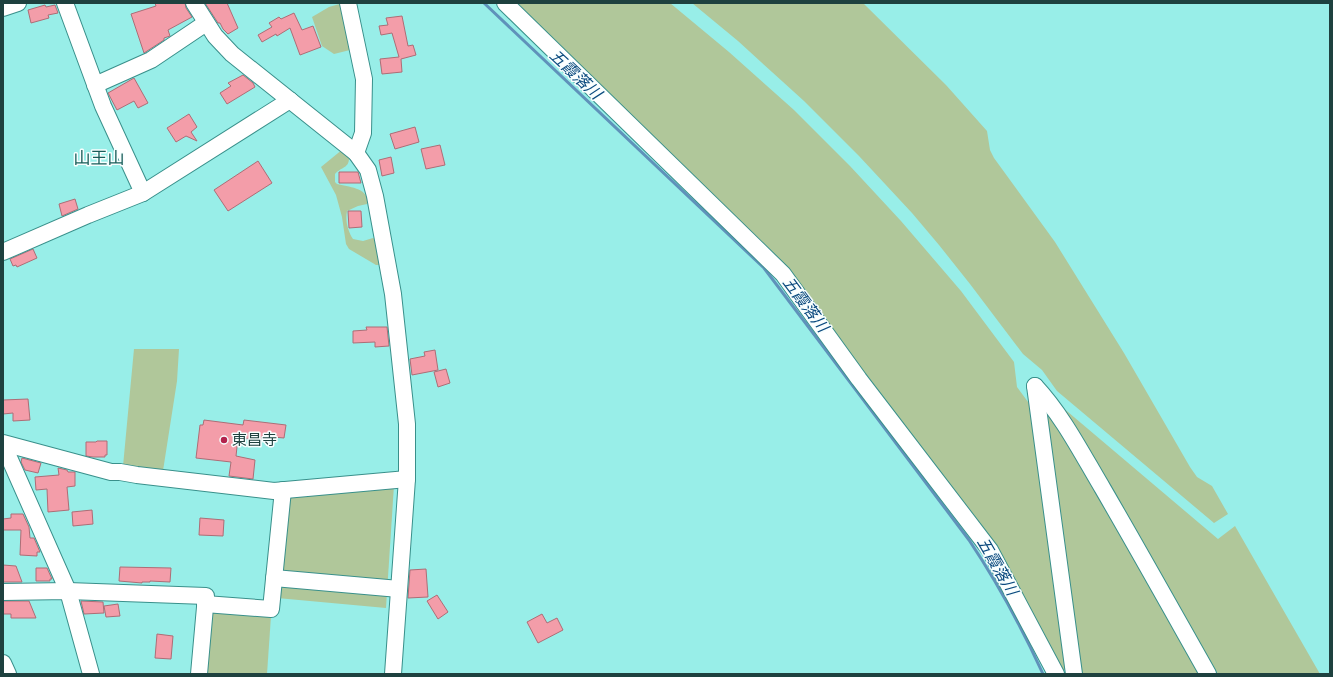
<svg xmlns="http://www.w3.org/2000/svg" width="1333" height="677" font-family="'Exo 2','Noto Sans JP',sans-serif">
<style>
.green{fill:#b0c79a}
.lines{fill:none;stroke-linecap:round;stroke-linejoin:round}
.stream{stroke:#5f92ba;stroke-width:3}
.building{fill:#f39da9;stroke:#ad6d76}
.minor-casing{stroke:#39908b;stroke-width:18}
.minor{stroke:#fff;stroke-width:16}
.poi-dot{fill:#b3224c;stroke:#f7fefe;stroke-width:1.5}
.labels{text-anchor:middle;stroke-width:3;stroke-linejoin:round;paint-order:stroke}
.poi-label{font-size:15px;fill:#1e413f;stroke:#f7fefe;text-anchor:start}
.water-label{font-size:16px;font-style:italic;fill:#0a497e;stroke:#f7fefe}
.quarter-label{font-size:17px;fill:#185d59;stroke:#f7fefe}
</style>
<rect width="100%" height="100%" fill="#98eee8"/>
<!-- green -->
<g class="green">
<polygon points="343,3 354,49 334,54 322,46 312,17 329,7"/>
<polygon points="511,3 670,3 729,52 794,110 850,166 901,221 961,291 1014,362 1017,387 1031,406 1068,668 1062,671 905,426 786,268"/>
<polygon points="692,3 863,3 946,85 987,131 990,150 994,158 1055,242 1124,353 1190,467 1197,477 1212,486 1228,514 1214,523 1057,391 1042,370 1023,354 970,284 939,245 912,213 859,156 804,101 772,72 738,41"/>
<path d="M343 149 349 155C350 169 342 166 335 174V182L337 184C349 187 370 188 367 204L358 206 347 211C345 221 348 231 353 239L363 241 373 238 376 240 383 265H376L371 262 349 249 346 244 342 217 336 195 321 167Z"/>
<polygon points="134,349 179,349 177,381 162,477 123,466"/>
<polygon points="1055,401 1218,539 1235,526 1320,674 1218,674"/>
<polygon points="1044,407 1078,459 1129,551 1162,606 1202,674 1080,674"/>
<polygon points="394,485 386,608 277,598 286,496"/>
<polygon points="211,609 271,616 267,674 206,674"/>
</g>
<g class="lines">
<!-- stream -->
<path class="stream" d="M484 3 764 268 969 540C997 582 1022 628 1043 674"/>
</g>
<!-- building -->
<g class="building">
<polygon points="155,3 185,3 186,8 192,17 168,30 170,36 164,38 164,40 144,53 131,14 156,6"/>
<polygon points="205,3 227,3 238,28 228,34 223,29 220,23 218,23"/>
<polygon points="45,5 46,7 55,5 58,13 48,15 49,18 31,23 28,10"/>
<polygon points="294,13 302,30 313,26 321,47 300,55 290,28 277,36 276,34 262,42 258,35 272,27 269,23 279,17 281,19"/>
<polygon points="402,16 408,46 413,45 416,55 401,59 402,72 382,74 380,59 399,57 392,33 381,35 379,26 388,25 386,18"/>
<polygon points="243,75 253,83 255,87 227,104 220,93 231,86 228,83"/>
<polygon points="134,78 148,103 138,108 134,101 117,110 108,93"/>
<polygon points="189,114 197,127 191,132 197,141 186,136 176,142 167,128"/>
<polygon points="415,127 419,142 395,149 390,134"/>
<polygon points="440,145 445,165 426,169 421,149"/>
<polygon points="391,157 394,173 382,176 379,160"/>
<polygon points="258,161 272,183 228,211 214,190"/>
<polygon points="339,172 358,172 361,183 339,183"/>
<polygon points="75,199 78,209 62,216 59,204"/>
<polygon points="348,211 361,211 362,227 349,228"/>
<polygon points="33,249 37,258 17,267 16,265 13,266 10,259"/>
<polygon points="366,327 387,327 389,346 375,347 375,342 353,343 353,331 367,330"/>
<polygon points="435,350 438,370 412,375 410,359 425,356 424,352"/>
<polygon points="446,369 450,383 438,387 434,372"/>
<polygon points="28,399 30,420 13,421 13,413 3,414 3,400"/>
<polygon points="204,420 243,425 244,420 286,425 284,438 262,436 261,440 238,438 236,456 255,460 253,479 229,476 231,462 196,458 200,425 203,425"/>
<polygon points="97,441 107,441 107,455 105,455 105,457 93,457 86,456 86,442 96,442"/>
<polygon points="22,458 41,463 38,473 25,470 21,462"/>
<polygon points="58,468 67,470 68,472 75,472 75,486 67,487 69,510 48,512 47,489 36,490 35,477 59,475"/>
<polygon points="92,510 93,524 73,526 72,512"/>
<polygon points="11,514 23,514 29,527 30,538 34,538 40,552 37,552 37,556 20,555 21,530 3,530 3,519 11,518"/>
<polygon points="200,518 224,520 223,536 199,535"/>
<polygon points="3,565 16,566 22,582 3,582"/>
<polygon points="120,567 171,568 170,582 150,581 150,582 142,582 142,583 119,581"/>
<polygon points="36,568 47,568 52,579 50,579 50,581 36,581"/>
<polygon points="426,569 428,597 408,598 410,570"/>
<polygon points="437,595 448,612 438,619 427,601"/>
<polygon points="3,601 29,601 36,618 11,618 11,614 3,614"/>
<polygon points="81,601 103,602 104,613 84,614"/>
<polygon points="118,604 120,616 106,617 104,606"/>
<polygon points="542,614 547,623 557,618 563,630 538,643 527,622"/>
<polygon points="157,634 173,636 171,659 155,658"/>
</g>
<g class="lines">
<defs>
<g id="minor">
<polyline points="65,3 103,106 143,193"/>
<polyline points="194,3 215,36 232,54 356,153 368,170 375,196 393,294 407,424 407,479 393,674"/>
<polyline points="348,3 364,79 363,133 356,153"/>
<polyline points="505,3 783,274 859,379 990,550 1056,674"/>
<polyline points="3,8 18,3"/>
<polyline points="95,85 151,60 206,23"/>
<polyline points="3,252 88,215 143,193 290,100"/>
<path d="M1035 386C1063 416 1082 454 1103 489 1139 551 1173 612 1208 674"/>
<polyline points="1035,386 1074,674"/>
<polyline points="3,443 111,472 120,472 137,475 274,491 407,479"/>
<polyline points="3,444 68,591 91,674"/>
<polyline points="274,578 399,589"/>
<polyline points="3,592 68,591 206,596 199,674"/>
<polyline points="205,604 271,609 283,490"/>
<polyline points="3,663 8,674"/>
</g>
</defs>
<!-- minor casing -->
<use href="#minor" class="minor-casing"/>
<!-- minor -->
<use href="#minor" class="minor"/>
</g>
<!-- markers -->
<circle class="poi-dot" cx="224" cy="440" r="4"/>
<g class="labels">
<!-- poi labels -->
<g class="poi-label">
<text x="232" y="445">東昌寺</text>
</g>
<!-- water labels -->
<g class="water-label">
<text transform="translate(576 74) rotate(43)" y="6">五霞落川</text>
<text transform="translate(806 304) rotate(53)" y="6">五霞落川</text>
<text transform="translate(998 566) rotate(60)" y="6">五霞落川</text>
</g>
<!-- quarter labels -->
<g class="quarter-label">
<text x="99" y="164">山王山</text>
</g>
</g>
<!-- border -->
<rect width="1333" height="677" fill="none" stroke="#1e413f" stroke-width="8"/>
</svg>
